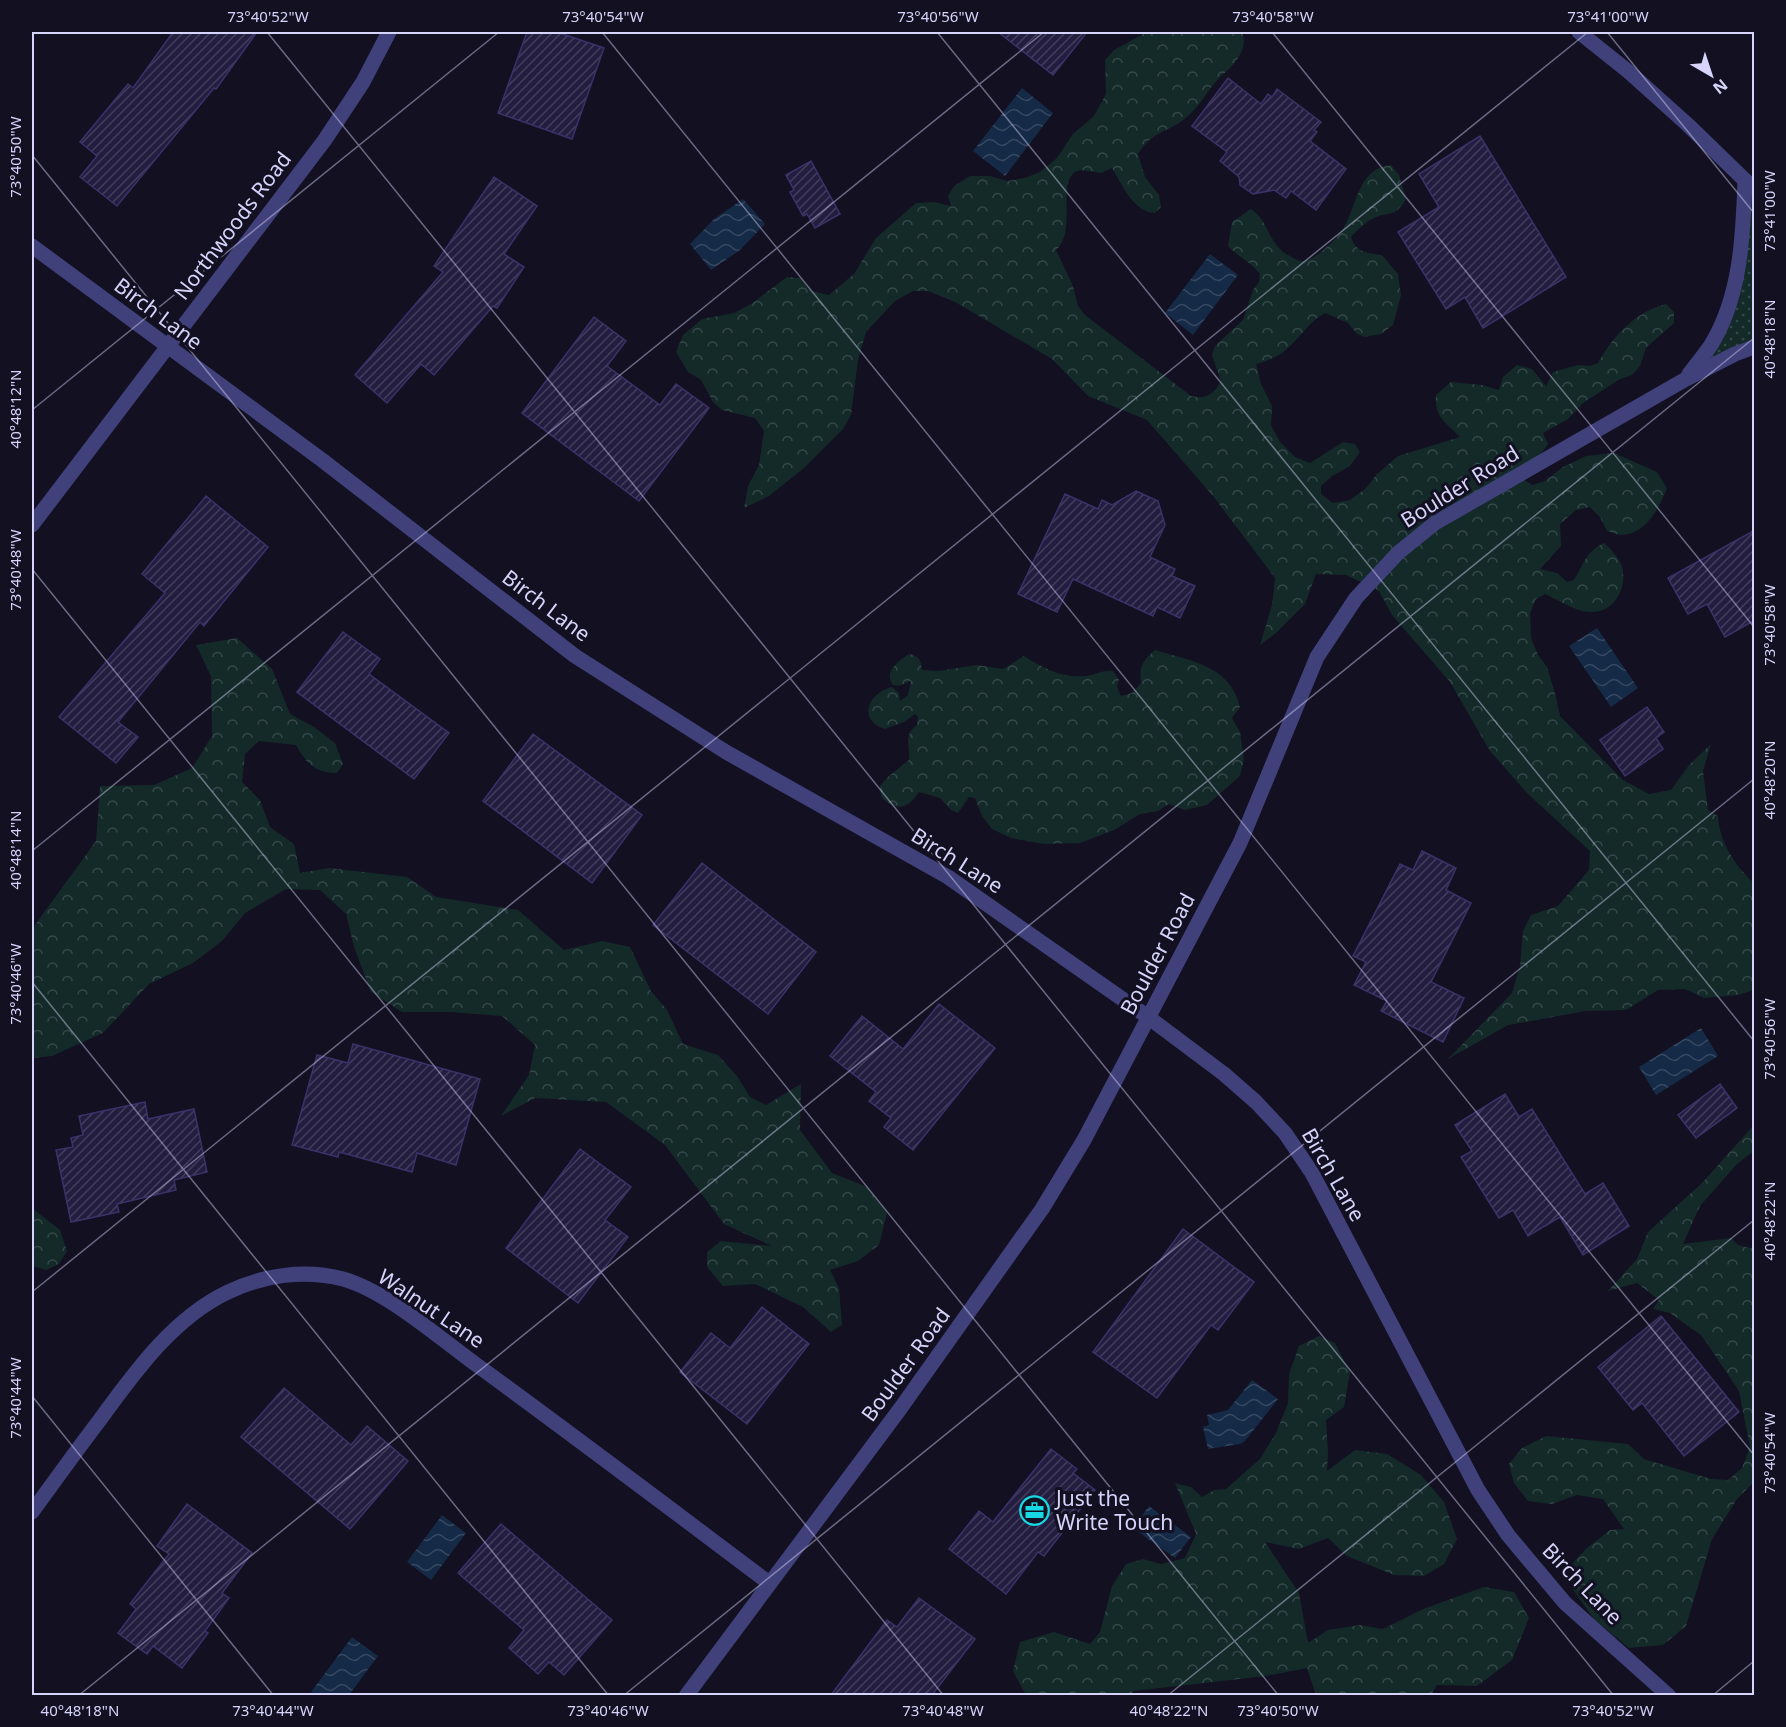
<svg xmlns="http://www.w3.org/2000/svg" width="1786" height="1727" font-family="'Noto Sans',sans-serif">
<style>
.forest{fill:url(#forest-crowns)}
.park{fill:url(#park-dots)}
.water{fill:url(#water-waves)}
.building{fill:url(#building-hatch);stroke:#3b326a;stroke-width:1.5}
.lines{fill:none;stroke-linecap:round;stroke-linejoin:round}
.minor{stroke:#40407b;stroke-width:15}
.ticks{fill:none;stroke:#d7d4fb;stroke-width:1.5;stroke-opacity:0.45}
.labels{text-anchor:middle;stroke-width:6;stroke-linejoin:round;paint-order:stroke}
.street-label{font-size:21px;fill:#d7d4fb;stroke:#121021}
.poi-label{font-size:21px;fill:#d7d4fb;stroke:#121021;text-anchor:start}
.neatline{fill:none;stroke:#d7d4fb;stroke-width:2}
.ticks-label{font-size:15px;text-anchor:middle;fill:#d7d4fb}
</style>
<defs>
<pattern id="forest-crowns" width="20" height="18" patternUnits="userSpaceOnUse" patternTransform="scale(1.5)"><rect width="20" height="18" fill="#132a29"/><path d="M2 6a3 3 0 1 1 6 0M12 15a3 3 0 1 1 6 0" fill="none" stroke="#354849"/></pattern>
<pattern id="park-dots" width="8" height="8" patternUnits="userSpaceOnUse" patternTransform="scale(1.5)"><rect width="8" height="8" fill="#132a29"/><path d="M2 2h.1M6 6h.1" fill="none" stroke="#354849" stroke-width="1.8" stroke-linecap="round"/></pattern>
<pattern id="water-waves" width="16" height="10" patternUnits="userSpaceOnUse" patternTransform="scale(1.5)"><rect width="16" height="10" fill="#152a46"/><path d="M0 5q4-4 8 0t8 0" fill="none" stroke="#364862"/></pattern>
<pattern id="building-hatch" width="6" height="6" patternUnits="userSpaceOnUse" patternTransform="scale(1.5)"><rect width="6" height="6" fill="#231e40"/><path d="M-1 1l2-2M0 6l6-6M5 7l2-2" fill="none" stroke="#423e5c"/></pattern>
</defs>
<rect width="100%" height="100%" fill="#121021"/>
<!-- forest -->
<g class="forest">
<path d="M1147 32H1242C1244 37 1245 44 1242 50 1237 63 1229 69 1219 78 1206 92 1198 110 1182 121 1163 134 1153 131 1138 154L1145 177 1159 195 1161 207 1155 213C1133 212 1122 184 1112 168L1101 173 1080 170C1077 171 1074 172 1072 175 1059 188 1076 232 1056 250L1073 286 1078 306 1085 315 1191 396C1207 399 1213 395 1221 381L1212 355 1215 346 1243 320 1253 290 1259 282 1260 274C1251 262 1238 257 1228 246L1232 222 1251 209C1269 220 1268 247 1292 257 1292 258 1300 261 1300 261 1308 262 1316 256 1321 252 1328 246 1336 239 1341 232 1357 210 1356 168 1391 165L1399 175 1406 199C1395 218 1390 211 1374 218 1365 222 1358 230 1351 237 1356 253 1367 253 1382 255L1398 274 1401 295 1393 325 1381 334 1365 337 1357 334 1348 323 1325 313C1310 321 1303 334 1290 346 1281 356 1269 360 1256 364L1261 384 1272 406 1271 425 1280 442 1295 457 1310 463 1343 442 1355 444 1360 452 1350 466 1332 476 1321 486V494L1333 503 1350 500 1366 488 1377 474 1398 456 1460 437C1446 422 1434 418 1436 395L1451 382 1482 385 1499 390 1503 377 1517 365 1532 369 1546 386 1553 372 1578 365 1590 366 1598 363C1613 336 1635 312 1666 304L1674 312V323L1646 348 1640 366 1632 375 1620 379 1583 403 1568 419 1543 433 1548 444 1523 479 1532 485 1545 481 1563 467 1586 456 1614 453 1657 472 1667 488C1659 508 1647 533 1622 535 1617 535 1611 532 1607 531L1600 517 1590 507 1576 510 1560 524 1561 546 1540 569 1557 573 1567 582 1574 580C1584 564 1586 551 1604 543 1610 548 1618 557 1621 564 1629 585 1616 612 1592 612 1577 613 1559 600 1545 594L1536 599 1530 613 1531 638 1538 655 1547 667 1556 697 1560 716 1623 780 1649 794 1671 790 1689 765 1711 744 1703 771 1708 810 1718 816C1719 841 1735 866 1753 882L1754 881V990L1738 995 1704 998 1685 989 1658 990 1626 1010 1586 1011 1508 1025 1448 1059 1512 993 1520 966 1523 931 1531 915 1558 906 1589 870 1590 851 1528 794 1490 751 1450 682 1392 615 1379 591 1346 575 1316 574 1305 604 1276 633 1260 645 1272 605 1275 578 1213 496 1147 420 1088 396 1052 359 955 302 928 291H913L895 301 866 332 858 360 851 415 843 429 804 468 769 496 744 508 748 486 759 465 764 431 755 418 722 410 713 402 701 380 688 372 676 352 683 335 702 319 734 313 751 304 787 277 800 278 811 291 829 295 854 274 876 238 916 203 934 202 951 206 948 196 954 186 970 176H990L1007 181 1025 178 1040 172 1057 158 1073 134 1094 116 1106 94 1105 60 1114 50Z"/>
<path d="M237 638 272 669 290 714 314 727 335 743 343 764 337 773C315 773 306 763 296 745L259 741 245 754 242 782 260 800 270 827 294 844 300 873 329 868 407 877 436 897 518 910 564 950 602 941 630 947 651 991 667 1010 683 1044 718 1055 737 1076 750 1097 766 1105 801 1084 800 1130 832 1173 867 1187 887 1213 879 1245 858 1261 830 1270 839 1288 842 1325 831 1332 803 1307 755 1284 723 1286 707 1267V1252L721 1241 772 1246 724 1224 665 1145 606 1102 535 1098 501 1116 529 1075 535 1045 502 1016 451 1012H402L371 992 354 947 346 914 320 890 286 889 245 913 222 941 193 963 149 984 103 1033 52 1056 32 1058V929L96 841 100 786 154 785 192 768 212 736 211 676 196 645Z"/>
<path d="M1155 650C1191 661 1230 665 1240 707L1232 718 1240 732 1244 760 1240 776 1207 805 1185 810 1169 804 1158 811 1140 814 1114 830 1080 843 1044 844 1011 838 992 829 982 816 975 798 969 797 958 813 951 810 940 798 919 792C908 809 897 812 881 797L880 786 888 777 909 760C910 743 903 736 917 725L918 717 915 714 904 722 885 729C857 720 868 693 892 687L899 693 900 701 908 695 911 681 899 686 893 685C883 672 898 661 909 654 919 656 921 660 922 670L939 671 977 665 1003 669 1024 656C1044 669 1062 678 1086 676 1097 675 1100 670 1113 671L1119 680 1117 687 1121 696 1132 693 1141 683C1139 667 1142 661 1155 650Z"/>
<polygon points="1754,1125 1754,1151 1737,1164 1700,1206 1683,1244 1731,1238 1738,1245 1754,1249 1754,1482 1737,1499 1712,1539 1686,1626 1663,1645 1629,1648 1594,1619 1571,1587 1571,1565 1587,1548 1610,1530 1624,1529 1603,1499 1577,1495 1552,1504 1528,1501 1514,1483 1509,1464 1522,1448 1546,1436 1628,1444 1644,1459 1711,1479 1728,1480 1742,1468 1750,1447 1739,1391 1702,1336 1670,1313 1653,1309 1659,1300 1637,1283 1608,1291 1637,1259 1648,1232 1702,1183"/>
<polygon points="32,1208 60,1230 67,1251 59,1264 46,1270 32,1266"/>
<polygon points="1319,1336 1335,1343 1350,1372 1344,1407 1326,1420 1328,1452 1327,1471 1355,1450 1387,1454 1421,1475 1444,1502 1457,1539 1444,1564 1424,1576 1394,1575 1347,1556 1328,1538 1299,1549 1265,1542 1299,1593 1308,1643 1328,1630 1360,1625 1383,1629 1423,1609 1484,1587 1514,1592 1529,1618 1512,1660 1477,1686 1437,1685 1431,1695 1316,1695 1307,1668 1266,1676 1133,1691 1130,1695 1026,1695 1013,1671 1020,1642 1054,1632 1090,1644 1100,1632 1112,1586 1126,1564 1143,1559 1161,1564 1185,1558 1196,1534 1175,1483 1191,1487 1202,1497 1214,1490 1226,1489 1260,1459 1276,1433 1288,1403 1289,1374 1299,1346"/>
</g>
<!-- park -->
<polygon class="park" points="1745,180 1754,189 1754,347 1686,379 1730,305"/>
<!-- water -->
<g class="water">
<polygon points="1022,88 1053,113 1005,176 973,151"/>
<polygon points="743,199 765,224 740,250 711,270 690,244 714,219"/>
<polygon points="1210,254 1238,275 1193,335 1165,313"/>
<polygon points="1597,628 1638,688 1611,707 1569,646"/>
<polygon points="1701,1028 1718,1056 1656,1095 1639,1067"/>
<polygon points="1252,1380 1278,1399 1245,1441 1240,1444 1208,1449 1203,1427 1209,1425 1207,1415 1228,1410"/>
<polygon points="1149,1506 1191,1537 1175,1558 1133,1528"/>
<polygon points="442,1515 466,1533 431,1580 407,1562"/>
<polygon points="352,1637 378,1656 349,1695 317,1695 311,1692"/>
</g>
<!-- building -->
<g class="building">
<polygon points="173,32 257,32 216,89 214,88 117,206 80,177 97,156 80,142 128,84 133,88"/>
<polygon points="527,32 557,32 604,48 572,139 498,113"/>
<polygon points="998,32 1087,32 1053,75"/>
<polygon points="1228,78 1261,104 1268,94 1272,97 1277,89 1321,122 1314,130 1317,132 1310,141 1346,169 1316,210 1291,191 1286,198 1274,190 1253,194 1240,185 1239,177 1220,161 1227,152 1192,126"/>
<polygon points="1480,136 1566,277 1483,328 1465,297 1446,309 1398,232 1439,207 1419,174"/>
<polygon points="811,161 840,214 815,228 807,214 803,216 790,192 794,190 786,175"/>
<polygon points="494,177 537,206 504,254 524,267 497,308 493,306 434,375 421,364 387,403 355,375 443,272 434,266"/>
<polygon points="594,317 626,341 607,366 660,405 676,384 709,408 639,501 522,413"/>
<polygon points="1136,491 1158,501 1165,525 1150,557 1175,569 1172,576 1195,586 1180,618 1157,607 1153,616 1073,579 1057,612 1018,594 1065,494 1098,509 1102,500 1112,505"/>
<polygon points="206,496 268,547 204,626 200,622 118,722 138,737 116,763 59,717 165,593 142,574"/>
<polygon points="1755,530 1755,620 1725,637 1707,604 1688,614 1668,578"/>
<polygon points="343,632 380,659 369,674 449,733 414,779 297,692"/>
<polygon points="1647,707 1664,732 1656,738 1663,749 1625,776 1600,740"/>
<polygon points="533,734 642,815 592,883 483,801"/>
<polygon points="1422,851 1456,868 1446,890 1471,903 1431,982 1464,998 1443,1042 1381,1011 1387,1001 1354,985 1366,962 1353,956 1400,864 1413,870"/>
<polygon points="702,863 816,952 768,1014 653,925"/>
<polygon points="939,1004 995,1048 913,1150 884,1127 891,1118 869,1101 876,1092 830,1056 862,1016 903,1049"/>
<polygon points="353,1044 480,1079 456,1165 417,1153 412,1172 339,1152 338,1157 292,1145 317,1055 348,1063"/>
<polygon points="1720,1084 1737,1108 1696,1138 1678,1115"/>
<polygon points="1505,1094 1519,1117 1532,1109 1585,1194 1603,1183 1629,1226 1583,1255 1560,1217 1528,1236 1513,1210 1499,1218 1461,1157 1472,1151 1455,1125"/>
<polygon points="145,1102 148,1119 194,1109 207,1172 174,1180 176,1190 117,1204 119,1212 71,1222 56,1150 73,1147 71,1138 83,1135 79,1116"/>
<polygon points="580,1149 631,1187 605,1220 628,1237 578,1303 506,1248"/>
<polygon points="1183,1229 1254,1282 1218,1330 1211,1325 1157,1398 1093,1352"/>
<polygon points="762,1307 809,1344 747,1424 680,1372 711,1333 730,1348"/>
<polygon points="1661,1316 1739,1412 1684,1456 1642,1403 1633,1410 1598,1367"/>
<polygon points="284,1388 351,1445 367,1426 408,1461 350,1529 241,1437"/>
<polygon points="1051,1449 1077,1469 1073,1473 1095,1490 1044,1556 1038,1552 1006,1594 949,1549 979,1511 993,1522"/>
<polygon points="187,1504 252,1553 222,1593 229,1598 205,1631 208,1633 182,1668 153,1646 147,1654 118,1633 136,1609 130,1604 169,1554 157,1546"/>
<polygon points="501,1524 612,1620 564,1675 549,1662 538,1674 509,1648 524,1630 458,1573"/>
<polygon points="919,1598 975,1639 932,1695 831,1695 887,1620 897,1627"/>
</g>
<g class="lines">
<!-- minor -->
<g class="minor">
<polyline points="1579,32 1629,72 1688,125 1754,189"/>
<polyline points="32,246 322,460 575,656 726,752 948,877 1148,1017 1224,1074 1256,1102 1285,1133 1312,1173 1478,1490 1508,1535 1565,1603 1669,1696"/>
<path d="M1689 374C1696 365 1704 355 1711 345 1741 296 1743 236 1745 180"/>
<polyline points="32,525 324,141 363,82 389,32"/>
<path d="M32 1512C54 1482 76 1451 99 1421 134 1373 173 1318 228 1292 263 1275 305 1269 343 1279 386 1291 437 1336 474 1363 573 1435 671 1509 769 1583"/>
<polyline points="686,1696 900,1409 1042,1209 1084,1140 1240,843 1317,657 1356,598 1398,553 1435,523 1686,379 1735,354 1754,347"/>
</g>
</g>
<!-- ticks -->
<path class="ticks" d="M267 32 1614 1696M602 32 1754 1455M937 32 1754 1041M1272 32 1754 627M1607 32 1754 213M32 155 1279 1696M32 410 499 32M32 569 944 1696M32 851 1044 32M32 982 609 1696M32 1292 1588 32M32 1396 274 1696M78 1696 1754 338M623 1696 1754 779M1167 1696 1754 1220M1712 1696 1754 1661"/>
<!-- icons -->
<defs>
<symbol id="office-ring" viewBox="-11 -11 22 22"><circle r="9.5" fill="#121021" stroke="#17d9e4" stroke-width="1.5"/><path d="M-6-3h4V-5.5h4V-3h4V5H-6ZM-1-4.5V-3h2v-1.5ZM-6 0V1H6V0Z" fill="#17d9e4"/></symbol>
</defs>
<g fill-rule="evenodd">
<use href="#office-ring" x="1018" y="1494" width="33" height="33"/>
</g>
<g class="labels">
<!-- street labels -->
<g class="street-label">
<text transform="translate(233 226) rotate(-53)" y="7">Northwoods Road</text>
<text transform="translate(158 314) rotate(37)" y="7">Birch Lane</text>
<text transform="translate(1460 487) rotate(-32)" y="7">Boulder Road</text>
<text transform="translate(546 606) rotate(37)" y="7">Birch Lane</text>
<text transform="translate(957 861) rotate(32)" y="7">Birch Lane</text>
<text transform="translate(1158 954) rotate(-62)" y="7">Boulder Road</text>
<text transform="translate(1333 1175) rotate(60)" y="7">Birch Lane</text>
<text transform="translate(431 1309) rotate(34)" y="7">Walnut Lane</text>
<text transform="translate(906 1365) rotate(-54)" y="7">Boulder Road</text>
<text transform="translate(1582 1584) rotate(46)" y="7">Birch Lane</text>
</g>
<!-- poi labels -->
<g class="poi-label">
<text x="1056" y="1506">Just the<tspan x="1056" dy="24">Write Touch</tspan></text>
</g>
</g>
<!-- border -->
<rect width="1786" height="1727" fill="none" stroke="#121021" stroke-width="66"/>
<!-- north arrow -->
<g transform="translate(1711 75) rotate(141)" stroke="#121021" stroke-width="4.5" paint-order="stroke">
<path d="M0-4.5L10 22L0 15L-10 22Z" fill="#d7d4fb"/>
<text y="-9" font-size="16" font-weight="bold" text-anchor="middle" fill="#d7d4fb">N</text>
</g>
<rect x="33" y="33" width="1720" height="1661" class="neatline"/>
<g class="ticks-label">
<text x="268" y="22">73°40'52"W</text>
<text x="603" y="22">73°40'54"W</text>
<text x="938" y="22">73°40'56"W</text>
<text x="1273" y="22">73°40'58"W</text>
<text x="1608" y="22">73°41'00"W</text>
<text transform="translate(16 157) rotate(-90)" y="5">73°40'50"W</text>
<text transform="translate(1770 211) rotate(-90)" y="5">73°41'00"W</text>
<text transform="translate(1770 339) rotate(-90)" y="5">40°48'18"N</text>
<text transform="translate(16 409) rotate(-90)" y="5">40°48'12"N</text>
<text transform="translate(16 570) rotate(-90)" y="5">73°40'48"W</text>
<text transform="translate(1770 625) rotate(-90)" y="5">73°40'58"W</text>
<text transform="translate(1770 780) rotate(-90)" y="5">40°48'20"N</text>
<text transform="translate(16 850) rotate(-90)" y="5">40°48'14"N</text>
<text transform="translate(16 984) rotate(-90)" y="5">73°40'46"W</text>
<text transform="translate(1770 1039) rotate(-90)" y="5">73°40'56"W</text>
<text transform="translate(1770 1221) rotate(-90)" y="5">40°48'22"N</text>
<text transform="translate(16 1398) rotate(-90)" y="5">73°40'44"W</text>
<text transform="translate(1770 1453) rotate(-90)" y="5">73°40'54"W</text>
<text x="80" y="1716">40°48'18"N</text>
<text x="273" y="1716">73°40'44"W</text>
<text x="608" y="1716">73°40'46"W</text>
<text x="943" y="1716">73°40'48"W</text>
<text x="1169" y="1716">40°48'22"N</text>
<text x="1278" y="1716">73°40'50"W</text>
<text x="1613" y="1716">73°40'52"W</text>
</g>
</svg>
